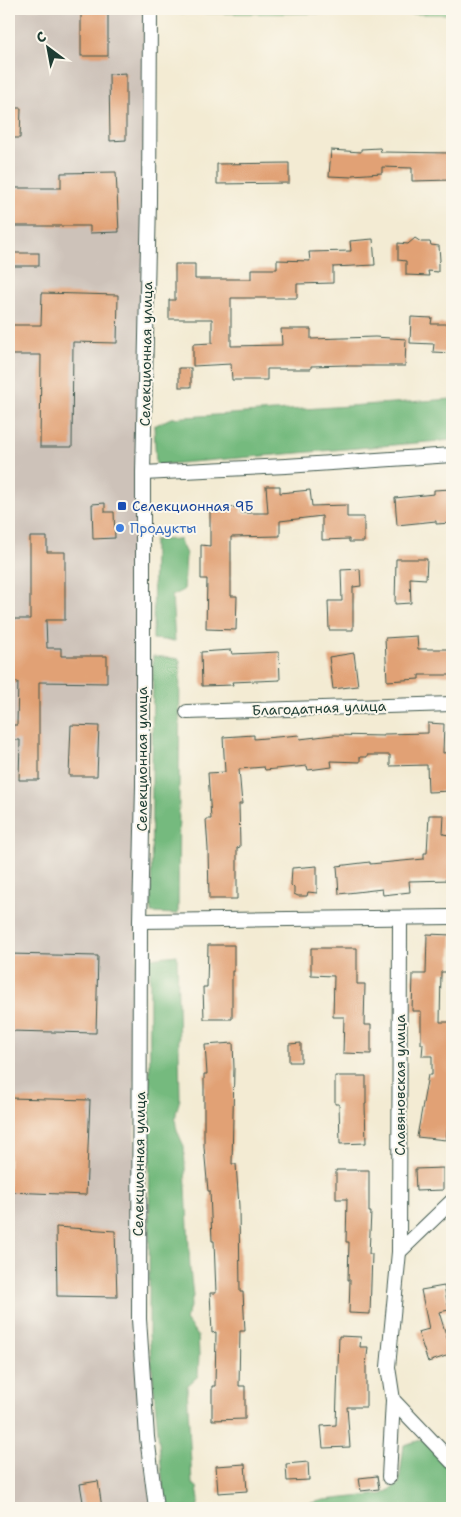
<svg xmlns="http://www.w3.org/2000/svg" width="461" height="1517" font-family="'Shantell Sans',sans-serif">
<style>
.industrial{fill:#cdc2b9}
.green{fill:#92da95;stroke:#588c64}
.forest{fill:#75ba7e;stroke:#4a7c59}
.building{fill:#e1a175}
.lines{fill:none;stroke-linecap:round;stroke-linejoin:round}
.minor-casing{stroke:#3f574c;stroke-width:16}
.minor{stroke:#fff;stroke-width:14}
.transit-dot{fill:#1a4fb4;stroke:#fbf7ec;stroke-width:2}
.shop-dot{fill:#3f7fe0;stroke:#fbf7ec;stroke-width:2}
.labels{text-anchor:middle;stroke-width:4;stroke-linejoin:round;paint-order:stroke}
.street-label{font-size:14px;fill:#1f3d34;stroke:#fbf7ec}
.transit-label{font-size:14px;fill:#164399;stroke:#fbf7ec;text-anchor:start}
.shop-label{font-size:14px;fill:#366cbe;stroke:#fbf7ec;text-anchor:start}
</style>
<rect width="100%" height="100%" fill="#fbf7ec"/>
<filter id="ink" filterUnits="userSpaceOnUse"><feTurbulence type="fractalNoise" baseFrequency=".02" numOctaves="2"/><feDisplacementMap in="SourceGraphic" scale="10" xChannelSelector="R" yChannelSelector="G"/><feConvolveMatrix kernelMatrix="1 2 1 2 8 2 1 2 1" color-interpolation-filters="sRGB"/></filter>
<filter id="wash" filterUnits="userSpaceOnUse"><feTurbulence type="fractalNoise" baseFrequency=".0096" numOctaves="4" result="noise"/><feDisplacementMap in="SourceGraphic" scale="20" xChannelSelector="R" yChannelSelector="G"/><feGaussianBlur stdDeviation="1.12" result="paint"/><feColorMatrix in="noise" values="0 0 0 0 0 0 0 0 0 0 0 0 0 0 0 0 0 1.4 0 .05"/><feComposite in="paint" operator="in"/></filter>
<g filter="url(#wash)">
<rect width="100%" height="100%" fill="#f3ebd3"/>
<!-- industrial -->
<polygon class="industrial" points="9,9 147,9 134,1216 154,1508 9,1508"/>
<!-- green -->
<polygon class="green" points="163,9 452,9 452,14 164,13"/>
<!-- forest -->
<g class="forest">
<polygon points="452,399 452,440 156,465 154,426 171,418"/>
<polygon points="179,539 186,554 184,590 172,596 175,641 153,639 154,540"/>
<polygon points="153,656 180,659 178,914 151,913"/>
<path d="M177 955 180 1099C173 1121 174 1125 184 1146L190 1269 193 1296 186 1320 198 1336 199 1355 198 1376 187 1386 192 1484 197 1487 199 1500 197 1508H165L149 1335 150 958Z"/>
<polygon points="424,1439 452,1471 452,1508 290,1508 324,1500 383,1494 399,1484 404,1445"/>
</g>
<g id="blocks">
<!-- building -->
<g class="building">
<rect x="81" y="9" width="27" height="47"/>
<polygon points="126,73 126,140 110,141 109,74"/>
<polygon points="9,108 21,108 20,138 9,138"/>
<polygon points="380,148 381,152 452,153 452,180 412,181 412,168 382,167 382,173 352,175 352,177 329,176 331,150 361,152 361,149"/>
<polygon points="289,163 289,183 217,184 217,164"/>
<polygon points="116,172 119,232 90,233 90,226 9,226 9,188 61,188 61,173"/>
<polygon points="415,238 421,242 430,242 431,245 439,246 440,261 438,263 438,272 428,271 429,276 406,275 406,261 398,260 398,243 408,244"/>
<polygon points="373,239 375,265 333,267 333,283 297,284 297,298 231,298 231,346 282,345 281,329 311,329 311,339 375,337 406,339 405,366 347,366 347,365 311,366 311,369 267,369 267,380 232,380 231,364 193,366 193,344 212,343 212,319 169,319 169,300 175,300 175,264 195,264 195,279 251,279 251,269 277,269 277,260 310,261 309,252 351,251 350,241"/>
<rect x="9" y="253" width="30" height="13"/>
<polygon points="42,293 118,295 117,343 73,342 72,447 40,447 41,355 9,355 9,325 41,325"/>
<polygon points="411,317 432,318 431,324 452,324 452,353 433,352 434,344 410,343"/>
<rect x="179" y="368" width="12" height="19"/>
<polygon points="266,486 280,486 280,493 310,490 312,506 347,505 347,517 364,517 364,542 349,542 349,539 322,540 322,516 280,521 280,536 231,537 231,596 237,596 236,630 206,629 207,579 201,579 201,545 210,546 210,508 241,507 241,513 268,513"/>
<polygon points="452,489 452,523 436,524 436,521 397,525 395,498 434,494 434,490"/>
<polygon points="105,503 105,512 114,512 115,538 93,539 92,504"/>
<polygon points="30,537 47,537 47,552 65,552 65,620 46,620 47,648 61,648 61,656 107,656 107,683 39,682 39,780 19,780 20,740 12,740 13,725 17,725 18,682 9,682 9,619 30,619"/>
<polygon points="396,559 427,559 426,579 410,578 411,603 395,604"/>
<polygon points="360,569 361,586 353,587 353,630 329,630 328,601 342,601 341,570"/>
<polygon points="417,636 418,649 452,649 452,675 419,675 419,679 387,681 385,638"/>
<polygon points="231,650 232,654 279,652 280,680 232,682 233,685 202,686 201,652"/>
<polygon points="354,653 358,686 333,689 329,657"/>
<polygon points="428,723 444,724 443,753 452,752 452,791 428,792 427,765 390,766 390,755 367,755 367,757 360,757 360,762 331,761 332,767 308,770 307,766 265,770 264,767 239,769 242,804 239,804 240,847 237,848 237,899 209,899 208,849 206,819 211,819 208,773 225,772 223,737 254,735 254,739 299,735 300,739 333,735 384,736 384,734 428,733"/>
<polygon points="71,725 99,726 97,776 69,776"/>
<polygon points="429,815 444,815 443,834 449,835 449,852 452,852 452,880 409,881 410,892 383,895 382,889 339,894 337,866 370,862 370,864 424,859 424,853 427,853"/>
<polygon points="317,866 317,893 308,892 307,896 298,896 294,894 294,888 291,885 292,868"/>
<polygon points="427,934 452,935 450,972 441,972 440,1022 452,1022 452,1093 446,1140 417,1137 428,1075 432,1075 432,1056 422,1056 423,1044 421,1044 421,1011 412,1011 413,974 426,974"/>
<polygon points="208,945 234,945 234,971 232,971 232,1019 204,1019 203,987 207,987"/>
<polygon points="311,948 357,948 357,984 365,984 364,1025 371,1025 371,1054 343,1053 344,1017 333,1017 334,976 311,975"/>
<polygon points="9,954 98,956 96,1033 9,1031"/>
<polygon points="233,1043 234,1068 232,1164 236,1164 239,1206 240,1292 243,1292 245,1331 240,1331 239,1386 245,1386 245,1419 212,1420 212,1386 215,1386 216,1332 212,1333 210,1293 216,1293 214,1241 212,1241 210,1191 208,1191 204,1147 204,1074 207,1074 205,1045"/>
<polygon points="301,1043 301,1062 289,1062 289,1044"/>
<polygon points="335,1076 366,1076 366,1104 365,1104 366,1143 340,1144 339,1104 335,1104"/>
<polygon points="9,1098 90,1100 86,1195 9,1192"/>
<polygon points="443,1168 443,1190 416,1191 415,1169"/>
<polygon points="336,1170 369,1170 369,1212 371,1212 369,1254 372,1254 370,1314 349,1313 350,1280 348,1280 349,1242 346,1242 347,1199 336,1199"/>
<polygon points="56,1227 115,1231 117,1297 57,1296"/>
<polygon points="444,1286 449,1310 439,1312 452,1354 428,1362 418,1332 429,1329 421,1290"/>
<polygon points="339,1336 361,1337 360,1347 368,1347 366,1366 366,1407 347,1407 350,1447 323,1448 321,1426 336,1425"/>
<polygon points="308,1462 309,1480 287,1481 286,1464"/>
<polygon points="245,1464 247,1491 218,1493 216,1466"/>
<polygon points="377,1476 379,1489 361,1491 359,1478"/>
<polygon points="98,1481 102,1508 84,1508 80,1484"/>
</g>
</g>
</g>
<g filter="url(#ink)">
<use href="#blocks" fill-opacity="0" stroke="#3f574c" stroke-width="1"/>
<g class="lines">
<defs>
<g id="minor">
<polyline points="150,9 149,201 143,473 143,786 140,921 139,1319 147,1437 156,1508"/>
<polyline points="143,473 286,466 452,455"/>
<polyline points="187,712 452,704"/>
<polyline points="400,919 399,1252 388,1367 393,1400 452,1462"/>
<polyline points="140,921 452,917"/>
<polyline points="399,1252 452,1201"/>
<polyline points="389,1477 393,1400"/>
</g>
</defs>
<!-- minor casing -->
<use href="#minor" class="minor-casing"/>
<!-- minor -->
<use href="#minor" class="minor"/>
</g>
</g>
<!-- markers -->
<rect class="transit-dot" x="117" y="501" width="10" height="10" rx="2.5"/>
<circle class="shop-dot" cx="120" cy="528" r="5"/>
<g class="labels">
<!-- street labels -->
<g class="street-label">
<text transform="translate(146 354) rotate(-89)" y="5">Селекционная улица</text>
<text transform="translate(319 708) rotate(-2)" y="5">Благодатная улица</text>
<text transform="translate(142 759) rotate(-90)" y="5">Селекционная улица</text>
<text transform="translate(400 1085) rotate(-90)" y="5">Славяновская улица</text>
<text transform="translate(139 1164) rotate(-89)" y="5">Селекционная улица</text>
</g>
<!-- transit labels -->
<g class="transit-label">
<text x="132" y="511">Селекционная 9Б</text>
</g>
<!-- shop labels -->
<g class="shop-label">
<text x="130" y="533">Продукты</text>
</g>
</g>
<!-- margin -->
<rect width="461" height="1517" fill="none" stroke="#fbf7ec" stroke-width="30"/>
<!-- north arrow -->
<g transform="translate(48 48) rotate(328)" stroke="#fbf7ec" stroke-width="4" paint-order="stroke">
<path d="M0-4L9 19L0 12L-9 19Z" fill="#1f3d34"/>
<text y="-8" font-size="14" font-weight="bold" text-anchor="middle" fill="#1f3d34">С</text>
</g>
</svg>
